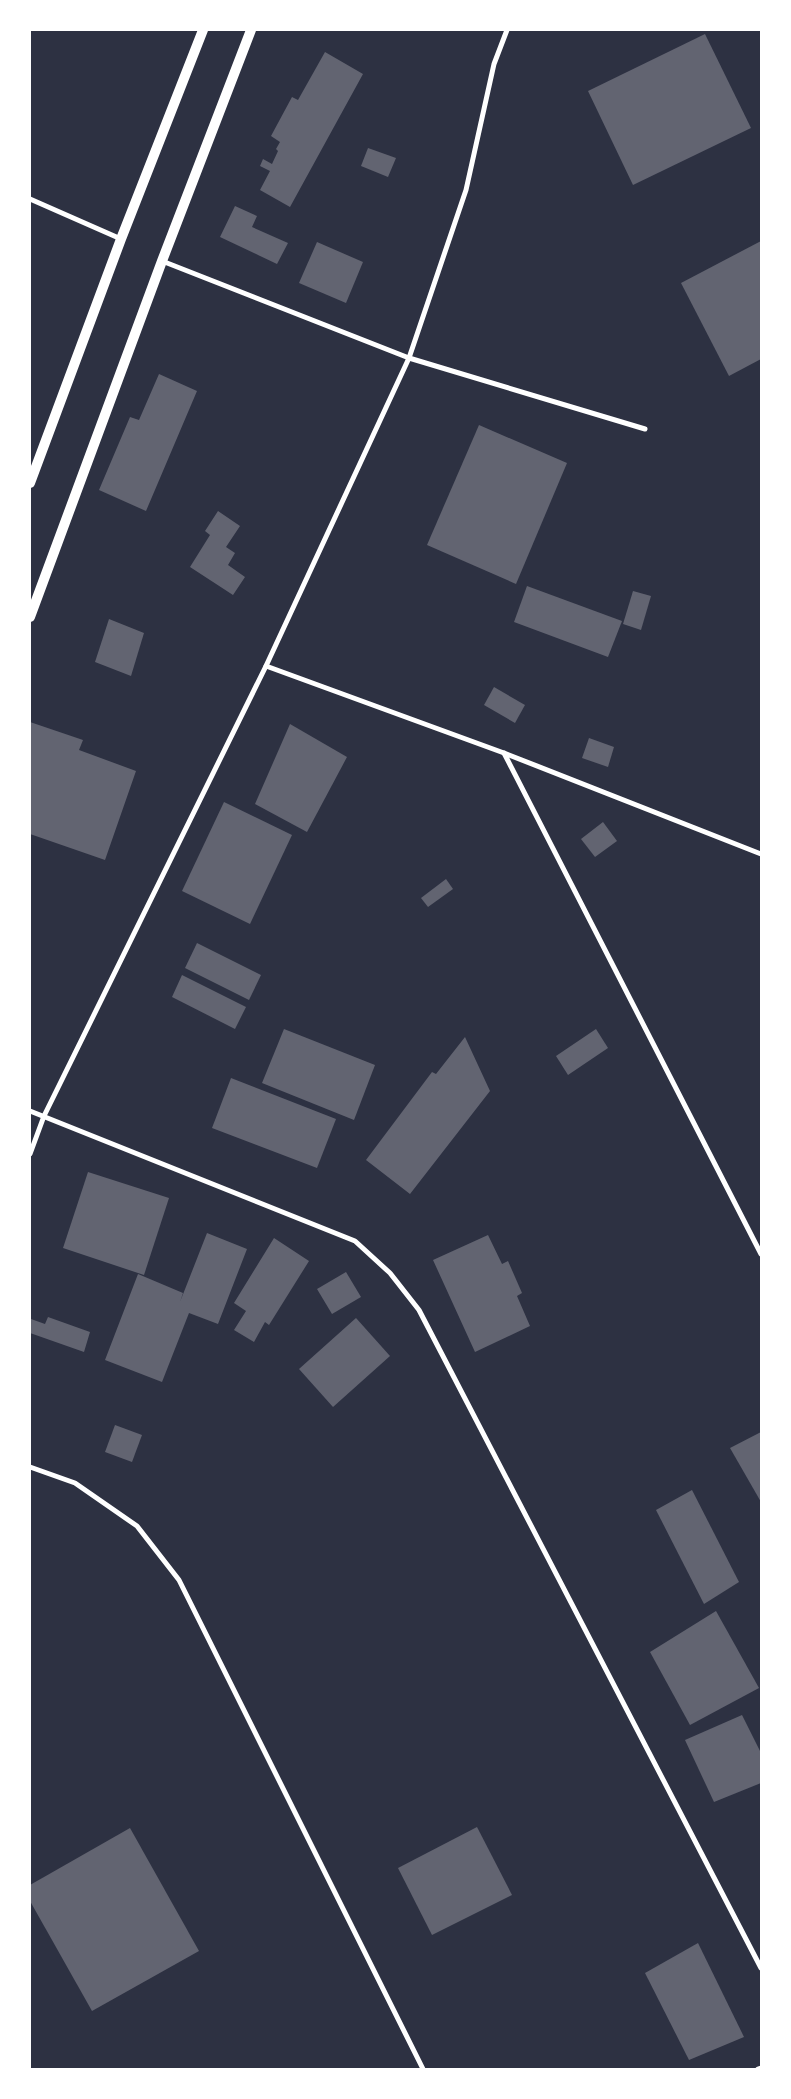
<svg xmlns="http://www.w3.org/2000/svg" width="791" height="2099" font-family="'Work Sans',sans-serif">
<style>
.building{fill:#626471}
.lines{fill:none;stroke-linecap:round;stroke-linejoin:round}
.minor{stroke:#fff;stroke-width:5}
.secondary{stroke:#fff;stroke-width:10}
</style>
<rect width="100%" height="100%" fill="#2d3142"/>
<!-- building -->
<g class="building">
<polygon points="705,34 751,128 633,185 588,91"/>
<polygon points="325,52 363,74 290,207 260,190 270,171 260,166 263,159 272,164 278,151 276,149 280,142 271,136 292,97 298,100"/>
<polygon points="368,148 396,158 388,177 361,166"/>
<polygon points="235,206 257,216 252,227 288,243 277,264 220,237"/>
<polygon points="761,241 761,359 729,376 681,283"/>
<polygon points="317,242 363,262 346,303 299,283"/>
<polygon points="159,374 197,391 146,511 99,490 130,417 139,420"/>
<polygon points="479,425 567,463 516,584 427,545"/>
<polygon points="218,511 240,526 226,547 235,553 228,565 245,577 233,595 190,567 210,535 205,531"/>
<polygon points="527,586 622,621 608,657 514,622"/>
<polygon points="633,591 651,596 641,630 623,624"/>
<polygon points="109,619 144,633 131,676 95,662"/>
<polygon points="494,687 525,705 515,723 484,705"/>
<polygon points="30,722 83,740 79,750 136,771 105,860 30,834"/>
<polygon points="290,724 347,757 307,832 255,804"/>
<polygon points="589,738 614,747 608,767 582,758"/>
<polygon points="224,802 292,835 250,924 182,891"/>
<polygon points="603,822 617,841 595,857 581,839"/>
<polygon points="446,879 453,889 428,907 421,898"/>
<polygon points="197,943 261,975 249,1000 185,968"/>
<polygon points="182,975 246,1007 235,1029 172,997"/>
<polygon points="284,1029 375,1065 354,1120 262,1083"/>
<polygon points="596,1029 608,1048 568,1075 556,1056"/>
<polygon points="465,1037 490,1091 410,1194 366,1160 432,1072 436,1074"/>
<polygon points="231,1078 336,1119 317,1168 212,1128"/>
<polygon points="88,1172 169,1198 144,1275 63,1248"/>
<polygon points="207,1233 247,1249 218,1324 189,1313 162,1382 105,1360 138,1274 183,1293 180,1302"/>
<polygon points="488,1235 502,1264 508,1261 522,1293 517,1296 530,1326 475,1352 433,1260"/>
<polygon points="274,1238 309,1261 269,1325 265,1322 254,1342 234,1330 246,1311 234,1303"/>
<polygon points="346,1272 361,1297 332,1314 317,1289"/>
<polygon points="48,1317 90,1332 84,1352 30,1333 31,1319 45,1324"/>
<polygon points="356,1318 390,1356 333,1407 299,1369"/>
<polygon points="115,1425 142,1435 132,1462 105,1452"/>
<polygon points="761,1432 761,1502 730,1448"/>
<polygon points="692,1490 739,1582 704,1604 656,1510"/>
<polygon points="716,1611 759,1688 690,1725 650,1652"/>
<polygon points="742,1715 761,1753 761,1783 714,1802 685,1740"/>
<polygon points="477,1827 512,1895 432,1935 398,1868"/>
<polygon points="130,1828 199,1951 92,2011 30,1901 30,1885"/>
<polygon points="698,1943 744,2037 689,2060 645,1973"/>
</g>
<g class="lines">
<!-- minor -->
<g class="minor">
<polyline points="30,199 121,239"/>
<polyline points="162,261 409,358 645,429"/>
<polyline points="266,666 504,753 761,854"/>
<polyline points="504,753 761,1254"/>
<polyline points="30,1111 355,1241 390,1273 419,1310 761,1968"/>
<polyline points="30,1154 44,1116 266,666 409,358 466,190 494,64 507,30"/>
<polyline points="30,1467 75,1483 137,1526 179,1580 423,2069"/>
<polyline points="758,2069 761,2068"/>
</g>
<!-- secondary -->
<g class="secondary">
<polyline points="30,483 121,239 203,30"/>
<polyline points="30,617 162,261 251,30"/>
</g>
</g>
<!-- border -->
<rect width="791" height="2099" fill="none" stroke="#ffffff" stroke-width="62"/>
</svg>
